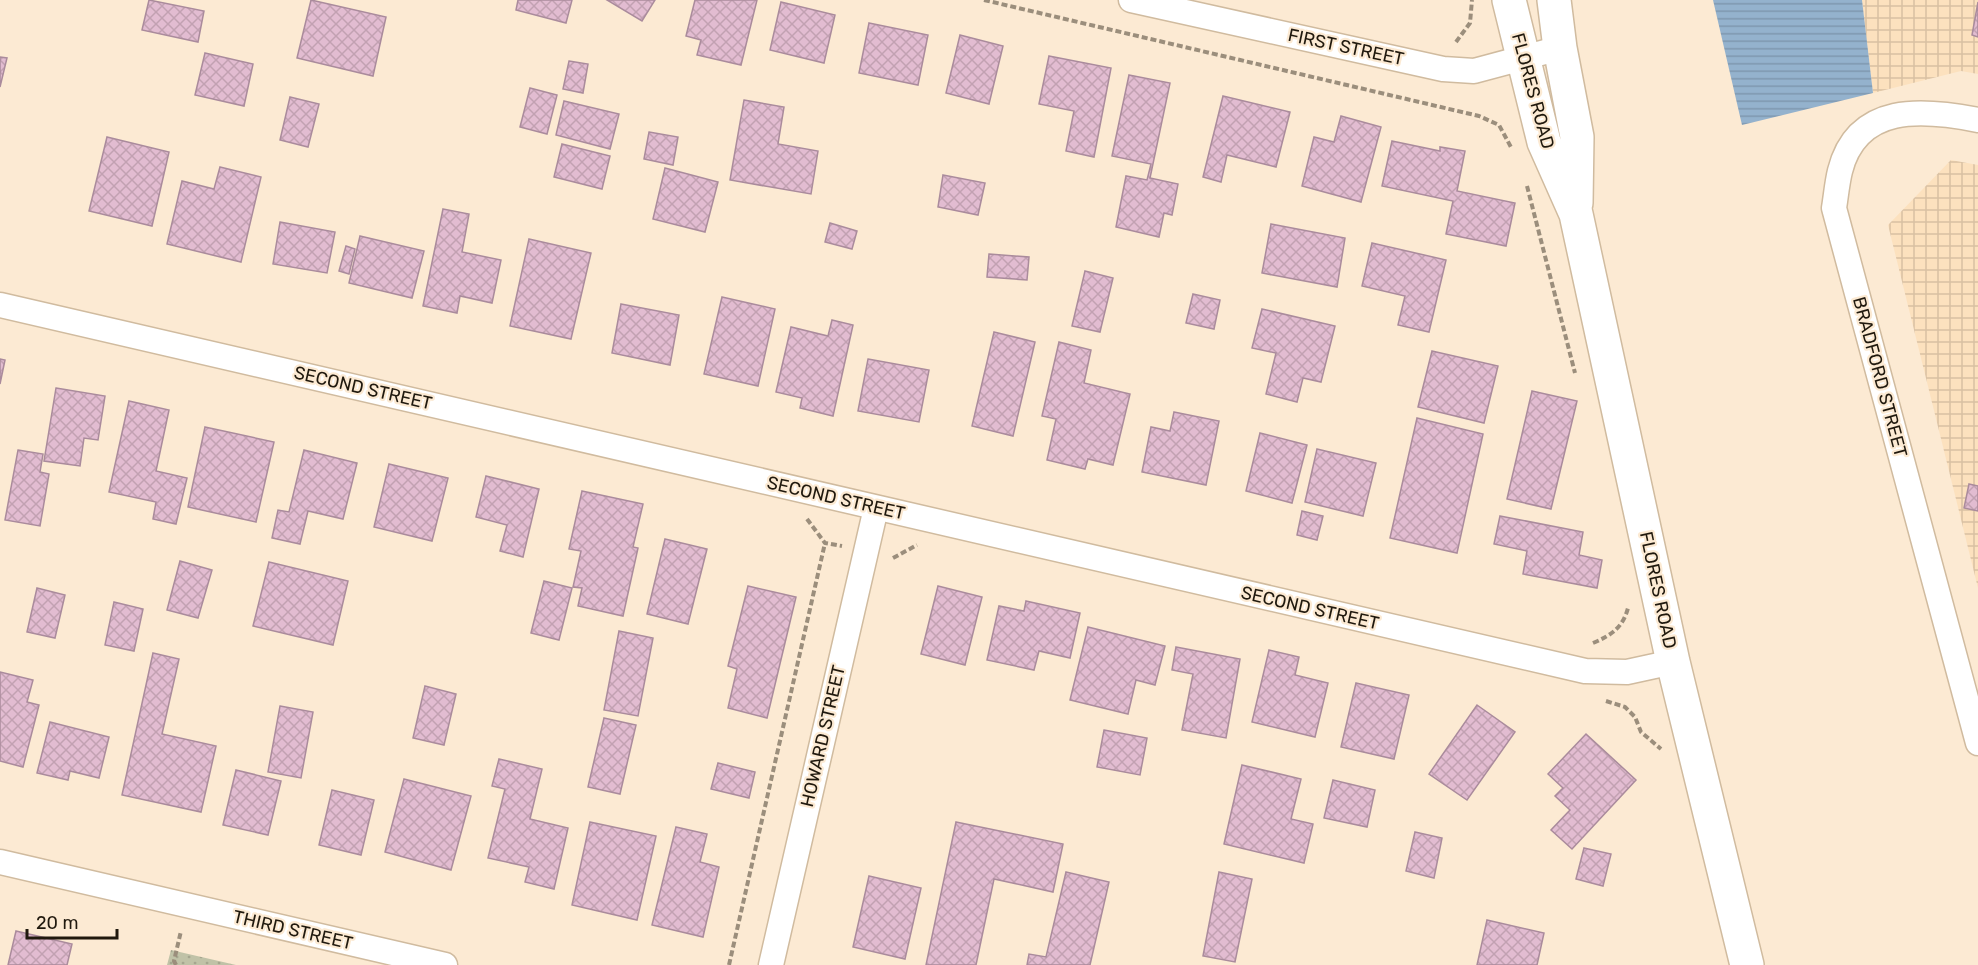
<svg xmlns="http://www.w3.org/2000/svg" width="1978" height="965" font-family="Rubik,sans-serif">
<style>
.industrial{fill:url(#industrial-grid)}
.park{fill:url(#park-dots)}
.water{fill:url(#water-rules)}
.building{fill:url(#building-cross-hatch);stroke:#aa8b9c;stroke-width:1.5}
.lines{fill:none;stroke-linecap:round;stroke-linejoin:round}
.minor-casing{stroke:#d0bb9f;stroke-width:27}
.secondary-casing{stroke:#d0bb9f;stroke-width:36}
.path{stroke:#9b8e7c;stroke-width:4;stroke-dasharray:6 3;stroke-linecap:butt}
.minor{stroke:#fff;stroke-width:24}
.secondary{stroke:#fff;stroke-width:33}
.labels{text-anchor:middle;stroke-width:4.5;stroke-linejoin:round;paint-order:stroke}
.street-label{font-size:18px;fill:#20190e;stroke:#fcead3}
</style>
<defs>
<pattern id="industrial-grid" width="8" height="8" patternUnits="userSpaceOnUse" patternTransform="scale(1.5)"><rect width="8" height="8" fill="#fce1be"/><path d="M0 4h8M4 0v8" fill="none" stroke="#d8c0a2"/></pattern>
<pattern id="park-dots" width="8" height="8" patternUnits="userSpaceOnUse" patternTransform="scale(1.5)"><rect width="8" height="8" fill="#c0c2a7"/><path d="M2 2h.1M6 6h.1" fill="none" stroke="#a5a68f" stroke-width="1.8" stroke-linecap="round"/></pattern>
<pattern id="water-rules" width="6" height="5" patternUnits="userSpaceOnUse" patternTransform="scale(1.5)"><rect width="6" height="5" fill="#94b2cd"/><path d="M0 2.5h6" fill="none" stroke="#7f98af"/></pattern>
<pattern id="building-cross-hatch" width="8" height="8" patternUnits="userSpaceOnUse" patternTransform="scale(1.5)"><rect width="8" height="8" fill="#e2bcd1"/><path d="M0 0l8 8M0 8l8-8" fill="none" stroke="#c2a1b2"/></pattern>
</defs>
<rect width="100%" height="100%" fill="#fcead3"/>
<!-- industrial -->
<g class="industrial">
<polygon points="1862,0 1978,0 1978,74 1961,71 1873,93"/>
<polygon points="1951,160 1978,165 1978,588 1888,225"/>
</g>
<!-- park -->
<polygon class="park" points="171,950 236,965 167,965"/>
<!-- water -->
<polygon class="water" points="1713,0 1862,0 1873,93 1742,125"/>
<!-- building -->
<g class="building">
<polygon points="149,0 204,11 198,42 142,30"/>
<polygon points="311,0 386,17 373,76 297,58"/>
<polygon points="518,0 572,0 566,23 516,10"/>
<polygon points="607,0 655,0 642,21"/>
<polygon points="695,0 757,0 741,65 697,55 701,40 686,36"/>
<polygon points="781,2 835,15 824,63 770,50"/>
<polygon points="1978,2 1978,37 1972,35"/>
<polygon points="869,23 928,35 918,85 859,73"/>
<polygon points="960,35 1003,46 989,104 946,93"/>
<polygon points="205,53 253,64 244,106 195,95"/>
<polygon points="1049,56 1111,68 1094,157 1066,151 1074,111 1039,104"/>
<polygon points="0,57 7,58 0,87"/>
<polygon points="569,61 588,64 583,93 563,89"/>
<polygon points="1129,75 1170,83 1150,178 1178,184 1172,215 1164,213 1159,237 1116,227 1126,176 1147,180 1151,164 1112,156"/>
<polygon points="530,88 557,95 547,134 520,127"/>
<polygon points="1223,96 1290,112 1276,167 1227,155 1221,182 1203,177"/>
<polygon points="290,97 319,104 308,147 280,140"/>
<polygon points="744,100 784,107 778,144 818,151 811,194 730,180"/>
<polygon points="564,101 619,114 610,149 556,135"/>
<polygon points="1341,116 1381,127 1361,202 1302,186 1314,137 1334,142"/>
<polygon points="649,132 678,137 673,165 644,159"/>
<polygon points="107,137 169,152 152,226 89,211"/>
<polygon points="1392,141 1440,151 1440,147 1465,151 1457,191 1515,203 1506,246 1446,234 1453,201 1382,186"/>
<polygon points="562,144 610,156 602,189 554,177"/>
<polygon points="220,167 261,177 241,262 167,244 182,181 214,189"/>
<polygon points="665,168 718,182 705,232 653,219"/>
<polygon points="943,175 985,183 978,215 938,207"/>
<polygon points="443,209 469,214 462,252 501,260 492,303 460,296 457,313 423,306"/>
<polygon points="280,222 335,232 327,273 273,264"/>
<polygon points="830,223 857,231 852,249 825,242"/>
<polygon points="1271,224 1345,238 1337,287 1262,273"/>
<polygon points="360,236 424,251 412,298 349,283"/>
<polygon points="529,239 591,253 571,339 510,326"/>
<polygon points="1372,243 1446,260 1429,332 1398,325 1405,296 1362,286"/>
<polygon points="346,246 355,249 349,274 339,271"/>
<polygon points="989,254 1029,257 1027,280 987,277"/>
<polygon points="1085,271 1113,278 1100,332 1072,326"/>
<polygon points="1193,294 1220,300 1214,329 1186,323"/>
<polygon points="722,297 775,309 758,386 704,374"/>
<polygon points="621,304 679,315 670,365 612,353"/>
<polygon points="1262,309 1335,326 1321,382 1303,378 1297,402 1266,394 1276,353 1252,348"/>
<polygon points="832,320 853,325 833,416 800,408 802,398 776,392 791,327 828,336"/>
<polygon points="994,332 1035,342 1013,436 972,426"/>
<polygon points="1059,342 1091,350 1084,383 1130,394 1113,465 1088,459 1085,469 1047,460 1056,419 1042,416"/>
<polygon points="1432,351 1498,366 1484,423 1418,407"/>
<polygon points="0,359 5,360 0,384"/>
<polygon points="868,359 929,370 919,422 858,411"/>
<polygon points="56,388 105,396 98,440 84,438 80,466 44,461"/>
<polygon points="1532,391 1577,401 1551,509 1507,499"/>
<polygon points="129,401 169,410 156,471 187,478 176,524 153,519 156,502 109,492"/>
<polygon points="1174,412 1219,421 1206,485 1142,472 1151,427 1170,431"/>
<polygon points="1417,418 1483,434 1457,553 1390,538"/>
<polygon points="205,427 274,442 256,522 188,507"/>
<polygon points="1260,433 1307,445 1292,503 1246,491"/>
<polygon points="1317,449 1376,463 1363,516 1305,502"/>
<polygon points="18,450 43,454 40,472 49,474 40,526 5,520"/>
<polygon points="304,450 357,463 343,519 308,511 300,544 272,538 278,510 289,512"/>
<polygon points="389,464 448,478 432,541 374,527"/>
<polygon points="486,476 539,489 523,557 500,551 507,525 476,517"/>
<polygon points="1969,484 1978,486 1978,511 1964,508"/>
<polygon points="582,491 643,504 633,547 638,548 623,616 578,606 582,588 573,587 581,551 569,549"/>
<polygon points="1302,511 1323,516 1317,540 1297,535"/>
<polygon points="1500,516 1583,532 1579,555 1602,560 1597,588 1523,574 1527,551 1494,544"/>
<polygon points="665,539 707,549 688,624 647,614"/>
<polygon points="180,561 212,570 198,618 167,610"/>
<polygon points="269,562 348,581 333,645 253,626"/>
<polygon points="544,581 572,588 559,640 531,633"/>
<polygon points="748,586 796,597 767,718 728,708 737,669 728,666"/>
<polygon points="938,586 982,597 965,665 921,654"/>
<polygon points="37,588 65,595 55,638 27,632"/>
<polygon points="1026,601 1080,613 1070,658 1039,651 1034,670 987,660 999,606 1024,611"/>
<polygon points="114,602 143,609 134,651 105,645"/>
<polygon points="1088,627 1165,646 1155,685 1136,680 1128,714 1070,700"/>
<polygon points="619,631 653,638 638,716 604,710"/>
<polygon points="1176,647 1240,659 1226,738 1182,730 1193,674 1172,670"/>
<polygon points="1269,650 1299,657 1295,675 1328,683 1315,737 1252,722"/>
<polygon points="153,653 179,659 162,734 216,746 201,812 122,795"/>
<polygon points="0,672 33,680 27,702 39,705 23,767 0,761"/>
<polygon points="1356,683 1409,695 1394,759 1341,747"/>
<polygon points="425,686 456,694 444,745 413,738"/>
<polygon points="1477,705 1515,732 1467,800 1429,774"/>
<polygon points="280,706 313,712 301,778 268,772"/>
<polygon points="604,718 636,725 620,794 588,787"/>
<polygon points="50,722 109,737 99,778 70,771 68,780 37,773"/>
<polygon points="1104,730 1147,738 1140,775 1097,767"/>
<polygon points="1586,734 1636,780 1572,849 1551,830 1570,810 1555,796 1563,788 1548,774"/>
<polygon points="499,759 542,769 530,819 568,828 554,889 525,882 529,867 488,858 505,789 492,786"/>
<polygon points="718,763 755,772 749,798 711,789"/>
<polygon points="1242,765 1301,779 1291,819 1313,824 1304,863 1224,844"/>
<polygon points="236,770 281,781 268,835 223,825"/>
<polygon points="404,779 471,796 451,870 385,852"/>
<polygon points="1333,780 1375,790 1367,827 1324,818"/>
<polygon points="332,790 374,800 361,855 319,845"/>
<polygon points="590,822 656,836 637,920 572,905"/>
<polygon points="956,822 1063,844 1053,892 994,879 976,965 926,965"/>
<polygon points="676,827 707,834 700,862 719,867 703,937 652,925"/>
<polygon points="1415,832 1442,838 1434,878 1406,871"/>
<polygon points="1584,848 1611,854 1603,886 1576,879"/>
<polygon points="1066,872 1109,882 1090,965 1027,965 1029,954 1046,957"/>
<polygon points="1219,872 1252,879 1235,962 1203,956"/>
<polygon points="869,876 921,888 905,959 853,947"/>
<polygon points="1487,920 1544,933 1537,965 1477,965"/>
<polygon points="16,931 72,944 67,965 8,965"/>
</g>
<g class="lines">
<defs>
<g id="minor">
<polyline points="1131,0 1443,69 1474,71 1560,48"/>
<path d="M1978 120C1923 109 1857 103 1840 171 1837 183 1836 196 1834 208L1978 743"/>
<polyline points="0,305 1585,671 1627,672 1673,662"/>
<polyline points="0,862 445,965"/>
<polyline points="771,965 876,508"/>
</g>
<g id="secondary">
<polyline points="1509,0 1544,142 1576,214 1673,662 1747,965"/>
<polyline points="1554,0 1560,48 1577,137 1576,203"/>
</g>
</defs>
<!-- minor casing -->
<use href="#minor" class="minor-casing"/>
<!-- secondary casing -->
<use href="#secondary" class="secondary-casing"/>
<!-- path -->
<g class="path">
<polyline points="984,0 1479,116 1499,125 1512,149"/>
<polyline points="1456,42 1470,23 1472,0"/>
<polyline points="1527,186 1575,373"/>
<polyline points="807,519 825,543 842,546"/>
<polyline points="893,558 917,545"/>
<path d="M1593 643C1612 635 1623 627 1628 608"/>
<polyline points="1606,701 1625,707 1635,717 1641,732 1661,749"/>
<polyline points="176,965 174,961 181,931"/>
<polyline points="729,965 825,543"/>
</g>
<!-- minor -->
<use href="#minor" class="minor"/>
<!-- secondary -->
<use href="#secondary" class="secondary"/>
</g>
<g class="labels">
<!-- street labels -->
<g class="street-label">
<text transform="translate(1346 47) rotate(12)" y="6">FIRST STREET</text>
<text transform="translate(1533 91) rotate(75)" y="6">FLORES ROAD</text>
<text transform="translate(1880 377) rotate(75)" y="6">BRADFORD STREET</text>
<text transform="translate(363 388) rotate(13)" y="6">SECOND STREET</text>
<text transform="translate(836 498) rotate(13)" y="6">SECOND STREET</text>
<text transform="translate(1658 590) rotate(78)" y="6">FLORES ROAD</text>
<text transform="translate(1310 608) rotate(13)" y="6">SECOND STREET</text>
<text transform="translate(823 736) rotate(-77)" y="6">HOWARD STREET</text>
<text transform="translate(293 930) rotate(13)" y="6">THIRD STREET</text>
</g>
</g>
<!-- scale -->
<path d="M27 929v9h90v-9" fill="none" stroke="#20190e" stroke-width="3"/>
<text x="36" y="929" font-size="18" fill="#20190e" stroke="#fcead3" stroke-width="4.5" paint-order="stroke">20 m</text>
</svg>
